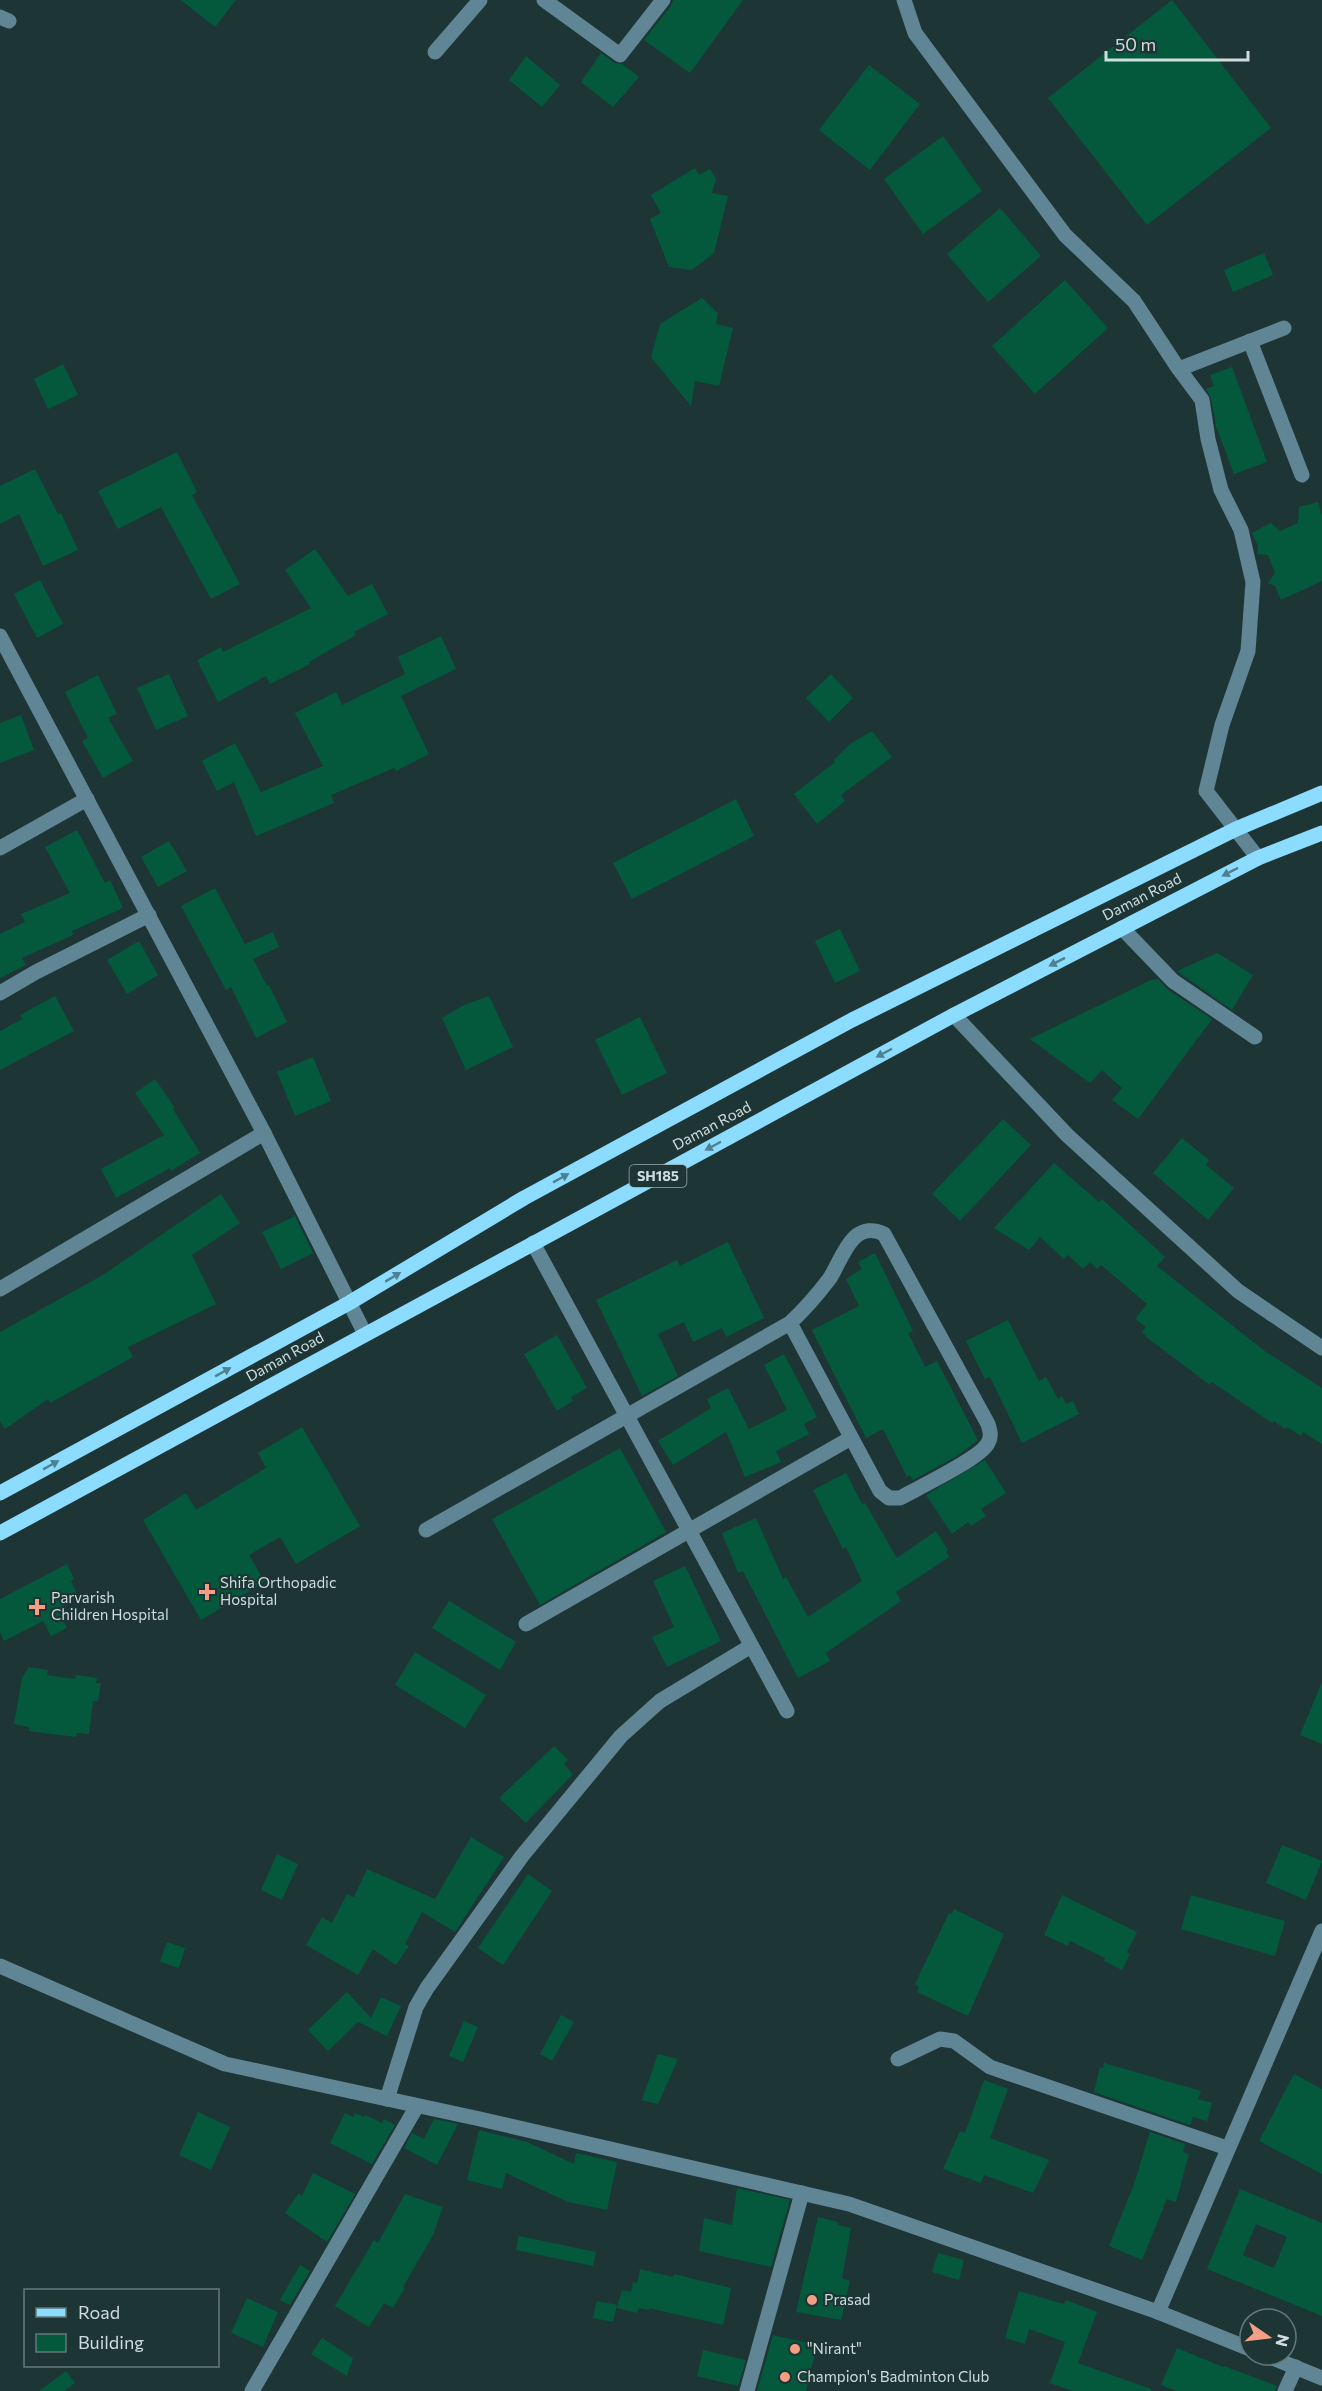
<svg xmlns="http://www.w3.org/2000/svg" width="1322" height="2391" font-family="Commissioner,sans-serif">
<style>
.building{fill:#04593d;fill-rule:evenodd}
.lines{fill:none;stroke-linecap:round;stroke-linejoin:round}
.minor{stroke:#608696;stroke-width:15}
.major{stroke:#8bdcfe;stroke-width:15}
.oneway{fill:#4e808f}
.poi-dot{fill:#f39f85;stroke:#1d3535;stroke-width:2}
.labels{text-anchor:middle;stroke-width:4.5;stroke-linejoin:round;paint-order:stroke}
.shield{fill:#1d3535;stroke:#9aabab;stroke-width:1.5}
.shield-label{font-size:14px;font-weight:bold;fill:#cfdddd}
.street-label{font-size:15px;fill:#cfdddd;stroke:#1d3535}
.poi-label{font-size:15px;fill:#cfdddd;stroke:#1d3535;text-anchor:start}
</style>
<rect width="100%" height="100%" fill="#1d3535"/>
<!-- building -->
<g class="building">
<polygon points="181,0 236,0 215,27"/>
<polygon points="673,0 743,0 690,73 644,40 671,6"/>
<polygon points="1172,0 1271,128 1147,225 1048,98"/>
<polygon points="601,53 615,63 622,64 639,77 613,107 581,82"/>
<polygon points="526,56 560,85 542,107 509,80"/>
<polygon points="869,65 920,104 870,170 819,130"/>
<polygon points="943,136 982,191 923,234 884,179"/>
<polygon points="695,168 699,175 710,169 716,179 712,193 728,196 714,253 692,270 669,267 650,219 661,213 651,195"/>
<polygon points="1000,208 1041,256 988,302 947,254"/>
<polygon points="1264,253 1273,275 1233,292 1224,270"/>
<polygon points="1065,280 1108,328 1035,394 992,346"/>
<polygon points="702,298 718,313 716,324 733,328 719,386 695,381 691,406 651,357 660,324"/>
<polygon points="63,364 78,395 48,409 34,379"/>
<polygon points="1232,367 1267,462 1234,474 1216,426 1211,398 1206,389 1214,386 1210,375"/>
<polygon points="177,452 197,492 192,495 240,584 211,599 161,507 118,529 98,491"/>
<polygon points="35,469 58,514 61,513 78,550 43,566 19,514 0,524 0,486"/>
<polygon points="1318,502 1322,516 1322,581 1281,600 1275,586 1268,583 1275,573 1268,555 1257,554 1258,546 1252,533 1271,523 1280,531 1298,523 1299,507"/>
<polygon points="315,549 348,596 372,584 388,614 354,632 356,635 309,662 310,664 270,684 266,676 218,702 197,660 221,647 223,652 311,608 285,570"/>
<polygon points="40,580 63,624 37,638 14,594"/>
<polygon points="441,636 456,669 401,696 429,754 396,771 394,768 331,795 334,803 256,836 234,782 217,791 202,761 235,743 261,792 323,766 295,713 336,692 342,705 405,674 398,657"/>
<polygon points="169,674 188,716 156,730 137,688"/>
<polygon points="831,674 853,698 829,722 806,698"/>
<polygon points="98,675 117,714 108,718 133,761 103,778 82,741 88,738 65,692"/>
<polygon points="21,715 34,750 0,763 0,723"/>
<polygon points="872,731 892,757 841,795 845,801 817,824 794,794 835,762 834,760 850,744"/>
<polygon points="736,799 754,836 632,899 613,863"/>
<polygon points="77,830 105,883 110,880 123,908 72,931 73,935 22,958 26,965 0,978 0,934 25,922 21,914 70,893 45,847"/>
<polygon points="169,841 187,871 158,887 141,857"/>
<polygon points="215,888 245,944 273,932 279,947 253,959 267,986 269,985 287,1022 256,1038 231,987 226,990 181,906"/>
<polygon points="840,929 860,971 835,983 815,941"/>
<polygon points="139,941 158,975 127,994 107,960"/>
<polygon points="1217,953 1253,975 1232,1010 1177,971"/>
<polygon points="1158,979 1167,989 1212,1019 1138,1119 1112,1100 1122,1088 1102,1070 1090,1083 1030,1039 1151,980"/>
<polygon points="55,996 74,1031 0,1070 0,1031 22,1019 20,1015"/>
<polygon points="489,996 513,1047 466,1070 442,1018 464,1005"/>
<polygon points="640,1017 667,1073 622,1095 595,1040"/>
<polygon points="313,1057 331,1101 295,1116 277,1072"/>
<polygon points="155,1079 175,1108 173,1109 200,1153 171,1171 170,1168 116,1198 101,1169 164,1135 135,1093"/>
<polygon points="1003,1119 1031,1145 960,1221 932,1194"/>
<polygon points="1182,1138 1209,1160 1206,1165 1234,1188 1208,1220 1153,1173"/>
<polygon points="1054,1163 1099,1202 1102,1199 1165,1257 1157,1266 1266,1352 1322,1388 1322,1444 1303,1432 1301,1436 1287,1427 1285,1429 1274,1421 1272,1423 1212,1382 1210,1385 1150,1340 1142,1332 1146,1327 1135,1319 1147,1304 1101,1265 1097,1269 1090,1262 1083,1269 1068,1255 1064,1259 1040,1237 1029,1250 994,1228"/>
<polygon points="221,1194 240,1223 192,1255 216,1304 128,1347 133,1357 50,1403 48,1399 5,1429 0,1421 0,1332 103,1275"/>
<polygon points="295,1216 313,1253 281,1269 262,1232"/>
<polygon points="728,1242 764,1318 726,1337 722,1328 693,1342 684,1322 658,1334 678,1376 642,1396 596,1300 677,1260 680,1266"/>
<polygon points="875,1253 913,1331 908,1333 925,1367 937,1361 978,1440 957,1456 913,1480 910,1475 907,1477 883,1429 866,1438 812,1330 859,1306 846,1279 862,1269 858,1262"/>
<polygon points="1008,1320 1039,1381 1046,1377 1058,1399 1062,1396 1066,1404 1073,1401 1079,1414 1022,1443 990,1377 985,1379 966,1341"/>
<polygon points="557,1335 587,1388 571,1397 573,1401 557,1411 524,1354"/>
<polygon points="784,1354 817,1417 804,1424 809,1434 776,1451 781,1462 745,1477 726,1432 673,1465 658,1441 711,1408 707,1399 728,1388 749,1429 787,1410 764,1365"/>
<polygon points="302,1427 360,1526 296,1564 280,1537 249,1555 265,1582 201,1620 143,1520 186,1493 196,1510 266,1468 258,1453"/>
<polygon points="620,1448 666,1532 540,1605 492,1519"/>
<polygon points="985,1460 1006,1493 981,1509 986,1516 971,1526 968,1522 952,1534 926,1495"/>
<polygon points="846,1473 862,1504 865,1503 897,1558 936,1531 948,1550 946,1552 949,1557 896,1592 901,1601 826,1653 830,1661 798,1678 743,1571 738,1573 722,1533 756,1518 783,1579 786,1577 808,1617 862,1581 846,1547 843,1549 813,1490"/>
<polygon points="67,1564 74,1579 71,1581 77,1594 74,1595 76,1599 58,1609 67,1628 51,1636 43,1621 4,1641 0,1632 0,1599"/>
<polygon points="685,1566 721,1641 667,1667 652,1637 674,1627 653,1581"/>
<polygon points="449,1601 516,1642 500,1670 432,1628"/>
<polygon points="415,1652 486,1695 465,1728 395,1685"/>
<polygon points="29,1667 48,1670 47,1675 75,1679 76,1675 97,1678 96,1683 101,1683 98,1701 93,1701 89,1734 77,1733 76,1737 29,1731 29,1727 14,1724 22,1678"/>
<polygon points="1322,1682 1322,1744 1300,1735"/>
<polygon points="554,1746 568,1760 564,1764 573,1774 526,1823 499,1798"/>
<polygon points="471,1837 504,1857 455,1932 422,1912 405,1944 409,1946 396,1965 373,1949 358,1975 306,1945 322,1917 332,1923 347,1894 354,1897 367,1869 435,1899"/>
<polygon points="1282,1845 1322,1861 1306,1900 1266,1883"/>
<polygon points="277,1854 298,1864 282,1900 261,1890"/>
<polygon points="528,1874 552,1891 503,1965 478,1948"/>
<polygon points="1062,1895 1137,1932 1127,1952 1130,1954 1122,1970 1104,1961 1105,1958 1070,1941 1068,1946 1044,1935"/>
<polygon points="1191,1895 1285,1921 1275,1956 1181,1929"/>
<polygon points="954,1909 1004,1934 968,2016 917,1992 919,1987 915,1984 949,1913 952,1914"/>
<polygon points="167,1942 185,1948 179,1968 160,1962"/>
<polygon points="347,1992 371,2018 381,1997 401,2006 387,2036 358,2022 328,2051 308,2030"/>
<polygon points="561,2015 574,2022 552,2061 540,2054"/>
<polygon points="464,2021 478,2027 463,2062 449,2056"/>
<polygon points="658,2054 678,2059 658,2104 642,2100"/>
<polygon points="1104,2063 1201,2091 1198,2099 1212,2103 1207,2121 1193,2117 1190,2125 1094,2092 1100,2067 1103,2068"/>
<polygon points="1294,2074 1322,2089 1322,2174 1259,2141"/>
<polygon points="984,2080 1008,2089 990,2138 1049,2160 1033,2193 984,2175 981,2183 943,2169 960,2131 965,2133"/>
<polygon points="198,2112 230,2127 211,2170 179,2155"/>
<polygon points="345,2113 353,2117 355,2113 364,2117 365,2115 382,2123 384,2119 395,2125 372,2164 330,2143"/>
<polygon points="434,2119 458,2124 437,2165 404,2148 412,2133 424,2139"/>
<polygon points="479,2130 527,2142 574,2164 576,2153 617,2162 607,2210 568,2202 506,2173 502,2189 467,2180"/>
<polygon points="1150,2132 1185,2144 1183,2152 1189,2154 1176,2202 1167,2199 1142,2260 1109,2246 1133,2187"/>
<polygon points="313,2173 355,2194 327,2242 285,2213 299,2193 302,2196"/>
<polygon points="737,2188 790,2200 771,2267 699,2251 704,2218 732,2225"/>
<path d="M1240 2189 1322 2223V2316L1207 2269ZM1256 2224 1287 2237 1274 2268 1243 2255Z"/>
<polygon points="405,2194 443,2207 433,2235 403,2287 405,2288 393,2308 384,2303 369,2327 335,2306 374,2240 378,2243"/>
<polygon points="818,2217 838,2222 838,2225 851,2228 842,2278 850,2281 841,2320 796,2312"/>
<polygon points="519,2236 596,2252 593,2266 516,2250"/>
<polygon points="938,2253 964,2260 959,2280 932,2272"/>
<polygon points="300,2265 310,2271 290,2305 280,2300"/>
<polygon points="640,2269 673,2277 674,2274 731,2288 723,2325 649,2308 649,2310 639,2308 637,2313 617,2308 622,2290 631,2292 633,2282 637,2283"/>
<polygon points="1019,2291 1064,2304 1066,2300 1097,2312 1078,2363 1151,2389 1151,2391 1073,2391 1050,2383 1065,2342 1029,2329 1025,2344 1005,2338"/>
<polygon points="247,2298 278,2312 263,2347 231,2333"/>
<polygon points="597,2301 617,2305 613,2322 593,2318"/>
<polygon points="773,2335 817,2345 806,2391 757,2391"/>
<polygon points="322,2338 353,2358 347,2376 311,2354"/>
<polygon points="1177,2348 1223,2367 1224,2366 1277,2386 1275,2391 1176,2391 1161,2385"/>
<polygon points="703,2350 746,2360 738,2386 697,2376"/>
<polygon points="66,2371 75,2383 64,2391 39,2391"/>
</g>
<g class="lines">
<!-- minor -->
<g class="minor">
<polyline points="544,0 620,55 663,0"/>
<polyline points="904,0 915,33 1065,235 1134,301 1176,365 1202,400 1208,439 1221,490 1241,530 1253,582 1248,651 1222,725 1206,791 1258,858"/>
<polyline points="0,17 9,21"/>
<polyline points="435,52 480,0"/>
<polyline points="1250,341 1302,475"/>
<polyline points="1179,369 1284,328"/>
<polyline points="0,636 264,1133 365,1334"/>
<polyline points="0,848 87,799"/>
<polyline points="1122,928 1173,981 1255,1037"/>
<polyline points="0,993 36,972 149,915"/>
<polyline points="954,1015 1067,1135 1238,1291 1322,1348"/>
<polyline points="533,1243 787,1711"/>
<polyline points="0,1289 264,1133"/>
<path d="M426 1530 790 1323C805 1309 818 1294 830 1278 838 1265 844 1248 854 1238 863 1229 874 1229 884 1234L988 1424C990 1431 992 1436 988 1443 981 1458 918 1488 900 1498H889L880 1491 790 1323"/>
<polyline points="526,1624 851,1438"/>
<polyline points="0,1966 225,2064 480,2119 849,2204 1158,2312 1250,2349"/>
<polyline points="898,2059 940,2039 954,2041 990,2067 1227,2148"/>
<polyline points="387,2099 416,2007 427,1988 522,1856 621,1736 660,1701 751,1646"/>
<polyline points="1158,2312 1322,1931"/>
<polyline points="1265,2355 1322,2378"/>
<polyline points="252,2391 417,2106"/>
<polyline points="747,2391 802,2193"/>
<polyline points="1285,2391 1296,2367"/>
</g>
<!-- major -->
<g class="major">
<polyline points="0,1493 349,1303 524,1198 852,1020 1236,829 1322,793"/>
<polyline points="0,1533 954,1015 1258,858 1322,833"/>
</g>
</g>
<!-- one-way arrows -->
<defs><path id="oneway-solid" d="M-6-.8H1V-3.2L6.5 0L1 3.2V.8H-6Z" transform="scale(1.5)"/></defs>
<g class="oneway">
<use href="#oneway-solid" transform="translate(1230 872) rotate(153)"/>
<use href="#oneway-solid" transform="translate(1057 962) rotate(153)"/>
<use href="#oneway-solid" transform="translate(884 1053) rotate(152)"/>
<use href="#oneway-solid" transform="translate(713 1146) rotate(152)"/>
<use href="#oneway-solid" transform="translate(561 1178) rotate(-29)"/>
<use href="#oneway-solid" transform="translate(393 1277) rotate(-31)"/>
<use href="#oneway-solid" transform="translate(223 1372) rotate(-29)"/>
<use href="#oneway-solid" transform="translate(51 1465) rotate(-29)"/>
</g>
<!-- markers -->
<g class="poi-dot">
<path d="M204 1583h6v6h6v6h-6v6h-6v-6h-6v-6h6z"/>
<path d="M34 1598h6v6h6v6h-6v6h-6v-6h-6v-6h6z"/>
<circle cx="812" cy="2300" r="6"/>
<circle cx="795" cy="2349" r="6"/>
<circle cx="785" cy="2377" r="6"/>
</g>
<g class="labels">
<!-- shield labels -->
<rect class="shield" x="629.5" y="1165" width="57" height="22" rx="4.5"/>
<g class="shield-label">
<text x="658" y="1181">SH185</text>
</g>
<!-- street labels -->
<g class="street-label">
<text transform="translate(1142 897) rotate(-27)" y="5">Daman Road</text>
<text transform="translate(712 1126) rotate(-28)" y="5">Daman Road</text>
<text transform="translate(285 1357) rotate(-29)" y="5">Daman Road</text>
</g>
<!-- poi labels -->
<g class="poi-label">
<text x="220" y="1588">Shifa Orthopadic<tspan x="220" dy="17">Hospital</tspan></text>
<text x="51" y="1603">Parvarish<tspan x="51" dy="17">Children Hospital</tspan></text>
<text x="824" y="2305">Prasad</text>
<text x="807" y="2354">"Nirant"</text>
<text x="797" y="2382">Champion's Badminton Club</text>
</g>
</g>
<!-- legend -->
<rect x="24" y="2289" width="195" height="78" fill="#1d3535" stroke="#647878" stroke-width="1.5"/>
<rect x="36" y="2308" width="30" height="9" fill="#8bdcfe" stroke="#647878" stroke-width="1.5"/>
<text x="78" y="2319" font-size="18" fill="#cfdddd">Road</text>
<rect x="36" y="2334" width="30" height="18" fill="#04593d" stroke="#647878" stroke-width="1.5"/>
<text x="78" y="2349" font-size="18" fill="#cfdddd">Building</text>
<!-- north arrow -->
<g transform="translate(1268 2337) rotate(104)"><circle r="28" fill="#1d3535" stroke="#647878" stroke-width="1.5"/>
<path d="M0-4.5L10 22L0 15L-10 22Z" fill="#f39f85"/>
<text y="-9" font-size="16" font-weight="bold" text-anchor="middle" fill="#cfdddd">N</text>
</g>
<!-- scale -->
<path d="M1106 51v9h142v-9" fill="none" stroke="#cfdddd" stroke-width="3"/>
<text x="1115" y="51" font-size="18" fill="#cfdddd" stroke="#1d3535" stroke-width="4.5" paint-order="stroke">50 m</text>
</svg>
